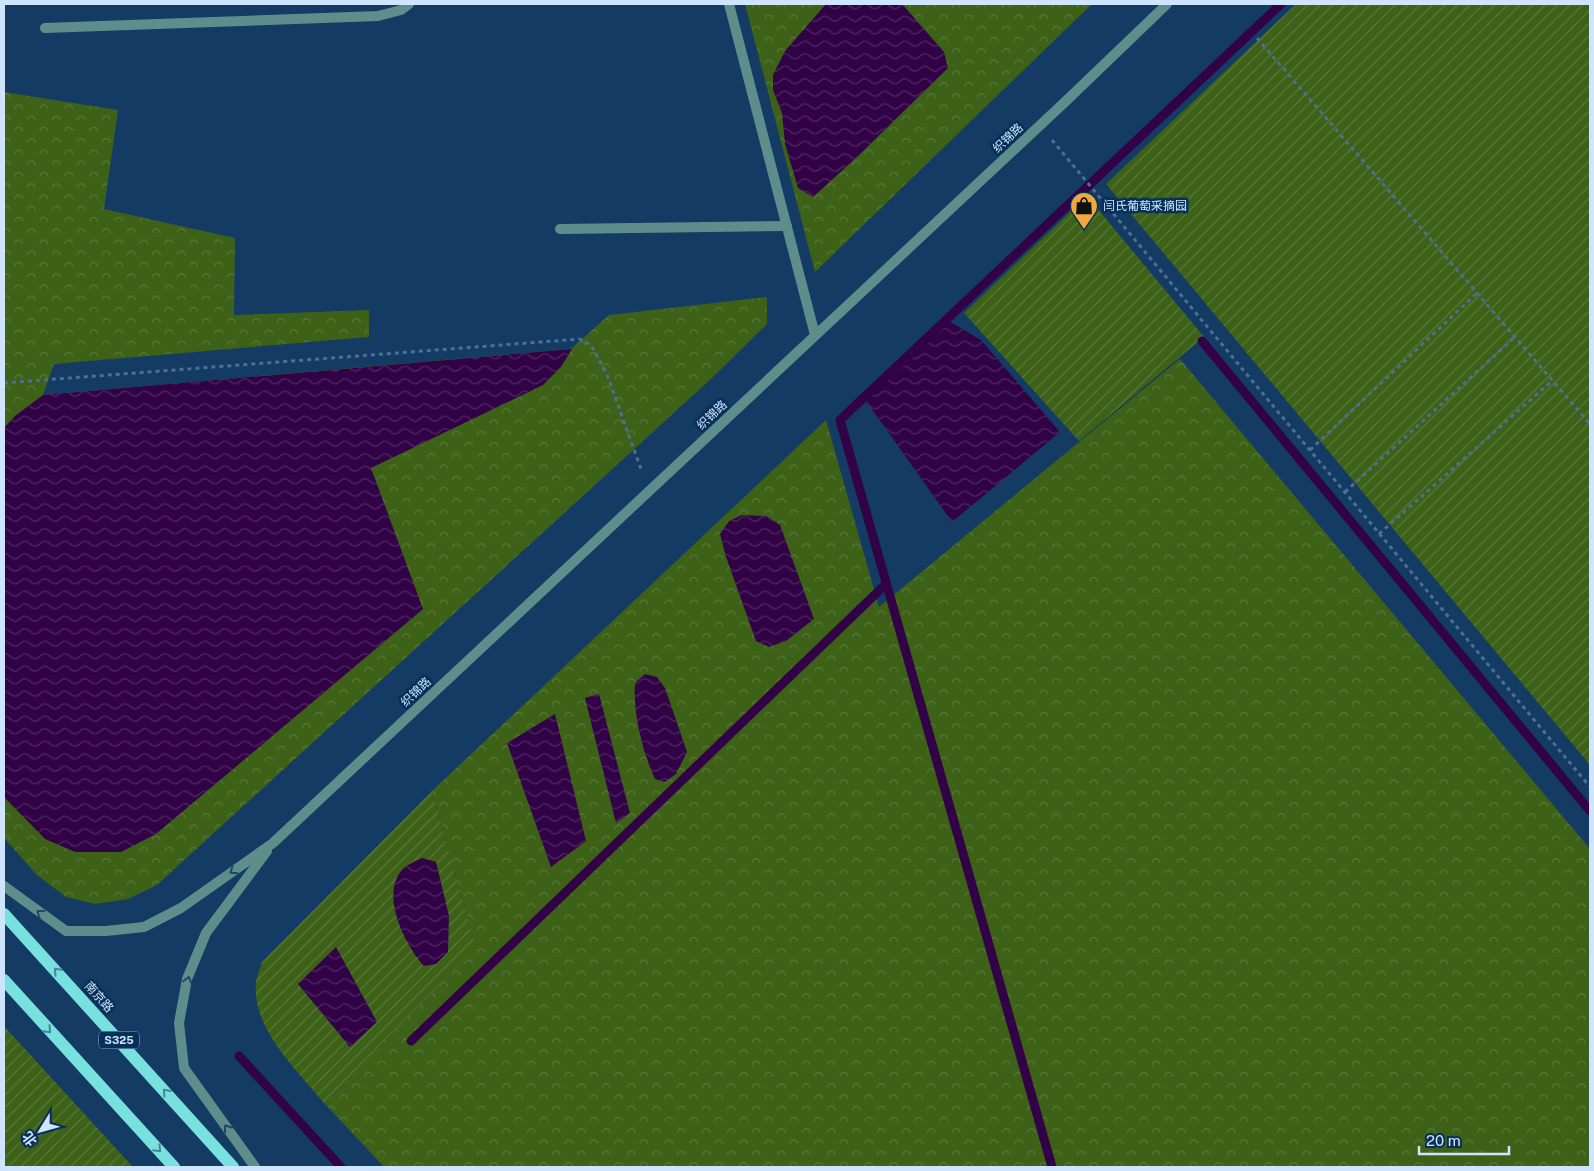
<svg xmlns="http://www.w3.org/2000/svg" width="1594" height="1171" font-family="'Public Sans','Noto Sans SC',sans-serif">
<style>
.forest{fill:url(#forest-crowns)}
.garden{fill:url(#garden-furrows)}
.water{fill:url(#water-waves)}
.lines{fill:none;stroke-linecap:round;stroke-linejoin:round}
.stream{stroke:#310346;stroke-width:9}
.path{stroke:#4d6f94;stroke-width:3;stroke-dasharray:4 4;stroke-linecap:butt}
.service{stroke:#5e8e8b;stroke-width:10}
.tertiary{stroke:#5e8e8b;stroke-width:10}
.primary{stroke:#79e1dd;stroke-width:12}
.oneway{stroke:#1c4865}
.oneway2{stroke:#40889a}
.labels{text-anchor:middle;stroke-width:5;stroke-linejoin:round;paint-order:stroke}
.shield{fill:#063058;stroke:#93afcd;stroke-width:1}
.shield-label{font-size:11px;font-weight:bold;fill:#cfe5ff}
.street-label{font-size:12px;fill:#cfe5ff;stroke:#063058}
.poi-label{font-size:12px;fill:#cfe5ff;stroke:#063058;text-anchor:start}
</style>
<defs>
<pattern id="forest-crowns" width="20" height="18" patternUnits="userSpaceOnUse" patternTransform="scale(1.25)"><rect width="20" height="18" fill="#3d6117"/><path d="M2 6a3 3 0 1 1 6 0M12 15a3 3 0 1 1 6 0" fill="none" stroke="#58783a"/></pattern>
<pattern id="garden-furrows" width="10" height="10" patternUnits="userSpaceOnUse" patternTransform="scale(1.25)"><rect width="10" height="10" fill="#3d6117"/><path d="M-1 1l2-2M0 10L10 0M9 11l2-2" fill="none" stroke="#58783a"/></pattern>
<pattern id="water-waves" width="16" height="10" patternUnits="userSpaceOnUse" patternTransform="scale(1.25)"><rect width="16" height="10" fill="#310346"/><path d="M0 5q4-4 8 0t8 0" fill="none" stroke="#4e2862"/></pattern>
</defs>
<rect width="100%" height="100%" fill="#133b64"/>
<!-- forest -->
<g class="forest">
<polygon points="745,4 1092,4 815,272"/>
<polygon points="4,92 118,110 104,209 235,238 234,315 369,310 369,337 54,364 43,395 571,349 609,315 767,297 767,324 712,378 157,885 128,899 95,904 66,897 37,875 4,838"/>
<polygon points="1180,359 1590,849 1590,1167 384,1167 324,1103 476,948 432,791 826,420 879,607"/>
</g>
<!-- garden -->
<g class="garden">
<polygon points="1296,4 1590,4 1590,765 1106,184"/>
<polygon points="1087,196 1204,337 1079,441 964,313"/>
<path d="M432 791 476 948 324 1103C297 1070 252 1029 256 984 256 977 260 969 262 962Z"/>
<polygon points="4,1026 133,1167 4,1167"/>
</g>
<!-- water -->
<g class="water">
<polygon points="826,4 902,4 944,52 948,68 857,157 813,197 798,188 785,144 782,113 773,90 773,75 785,51"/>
<polygon points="947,320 981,340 1060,432 952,522 864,398"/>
<polygon points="572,349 561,367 543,385 371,468 423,609 156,834 121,852 75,852 45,839 4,797 4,428 15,416 43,395"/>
<polygon points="742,515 767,516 780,525 814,619 786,641 769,647 756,641 726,557 720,534 729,521"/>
<path d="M645 674 657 677 665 688 687 752 676 774 665 782 655 779C642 751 633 714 635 683Z"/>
<polygon points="599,694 630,813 616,823 585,698"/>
<polygon points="555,714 586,841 551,867 507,743"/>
<path d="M422 858 436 862 449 916 448 952 436 964 424 966C405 945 380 895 402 870 406 865 416 861 422 858Z"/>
<polygon points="336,947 377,1022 350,1047 298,984"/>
</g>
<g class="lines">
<!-- stream -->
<g class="stream">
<polyline points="1202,341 1590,811"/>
<polyline points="411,1041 886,584"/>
<polyline points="239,1056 341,1167"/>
<polyline points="1052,1167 840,420 1281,4"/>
</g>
<!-- path -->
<g class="path">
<polyline points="1257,38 1590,424"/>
<polyline points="1052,140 1590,787"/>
<polyline points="4,383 580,339 591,345 608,377 642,472"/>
<polyline points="1310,450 1477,293"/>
<polyline points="1345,492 1515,337"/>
<polyline points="1379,534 1553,380"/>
</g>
<!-- service -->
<g class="service">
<polyline points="729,4 815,335"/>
<polyline points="45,28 378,16 401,10 409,4"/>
<polyline points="560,229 787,226"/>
</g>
<!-- tertiary -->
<g class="tertiary">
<polyline points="4,886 66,931 106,931 144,927 181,908 273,843 1066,101 1167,4"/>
<polyline points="255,1167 184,1068 179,1023 187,979 206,933 267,851"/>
</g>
<!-- primary -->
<g class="primary">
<polyline points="4,914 233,1167"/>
<polyline points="4,980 174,1167"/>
</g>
</g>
<!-- one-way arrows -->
<defs><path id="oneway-chevron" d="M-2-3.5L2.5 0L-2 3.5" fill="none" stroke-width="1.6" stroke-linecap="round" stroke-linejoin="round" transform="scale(1.25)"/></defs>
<g class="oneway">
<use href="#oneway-chevron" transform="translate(233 871) rotate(145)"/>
<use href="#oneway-chevron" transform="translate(40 913) rotate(-145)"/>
<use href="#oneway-chevron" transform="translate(188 980) rotate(-74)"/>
<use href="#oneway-chevron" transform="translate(227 1128) rotate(-125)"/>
</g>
<g class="oneway2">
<use href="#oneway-chevron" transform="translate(57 971) rotate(-133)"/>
<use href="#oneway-chevron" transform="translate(48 1030) rotate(47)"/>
<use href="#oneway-chevron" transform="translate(166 1092) rotate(-132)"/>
<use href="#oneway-chevron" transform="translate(158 1149) rotate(47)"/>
</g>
<!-- icons -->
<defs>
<symbol id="shop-pin" viewBox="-11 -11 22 30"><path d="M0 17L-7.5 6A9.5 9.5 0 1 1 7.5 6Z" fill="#efa73e" stroke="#063058"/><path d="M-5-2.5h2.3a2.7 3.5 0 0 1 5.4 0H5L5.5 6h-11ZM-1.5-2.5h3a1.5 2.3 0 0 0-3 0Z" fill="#111"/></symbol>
</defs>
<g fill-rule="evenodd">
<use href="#shop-pin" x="1068" y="190" width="32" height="43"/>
</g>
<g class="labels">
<!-- shield labels -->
<rect class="shield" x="99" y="1031.5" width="40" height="17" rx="4"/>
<g class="shield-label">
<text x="119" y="1044">S325</text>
</g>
<!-- street labels -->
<g class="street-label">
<text transform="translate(1008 138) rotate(-43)" y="4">织锦路</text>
<text transform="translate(712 415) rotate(-43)" y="4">织锦路</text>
<text transform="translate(416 692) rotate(-43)" y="4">织锦路</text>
<text transform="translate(99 997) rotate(48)" y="4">南京路</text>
</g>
<!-- poi labels -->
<g class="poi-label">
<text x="1103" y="210">闫氏葡萄采摘园</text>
</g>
</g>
<!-- border -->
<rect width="1594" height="1171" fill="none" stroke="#cfe5ff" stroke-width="10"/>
<!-- north arrow -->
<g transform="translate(40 1131) rotate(233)" stroke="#063058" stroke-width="4" paint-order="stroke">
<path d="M0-4L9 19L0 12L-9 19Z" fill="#cfe5ff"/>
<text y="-8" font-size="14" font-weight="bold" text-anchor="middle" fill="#cfe5ff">北</text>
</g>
<!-- scale -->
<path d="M1419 1146v8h90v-8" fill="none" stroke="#cfe5ff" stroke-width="2.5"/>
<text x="1426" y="1146" font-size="15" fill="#cfe5ff" stroke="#063058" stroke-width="4" paint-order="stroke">20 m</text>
</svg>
